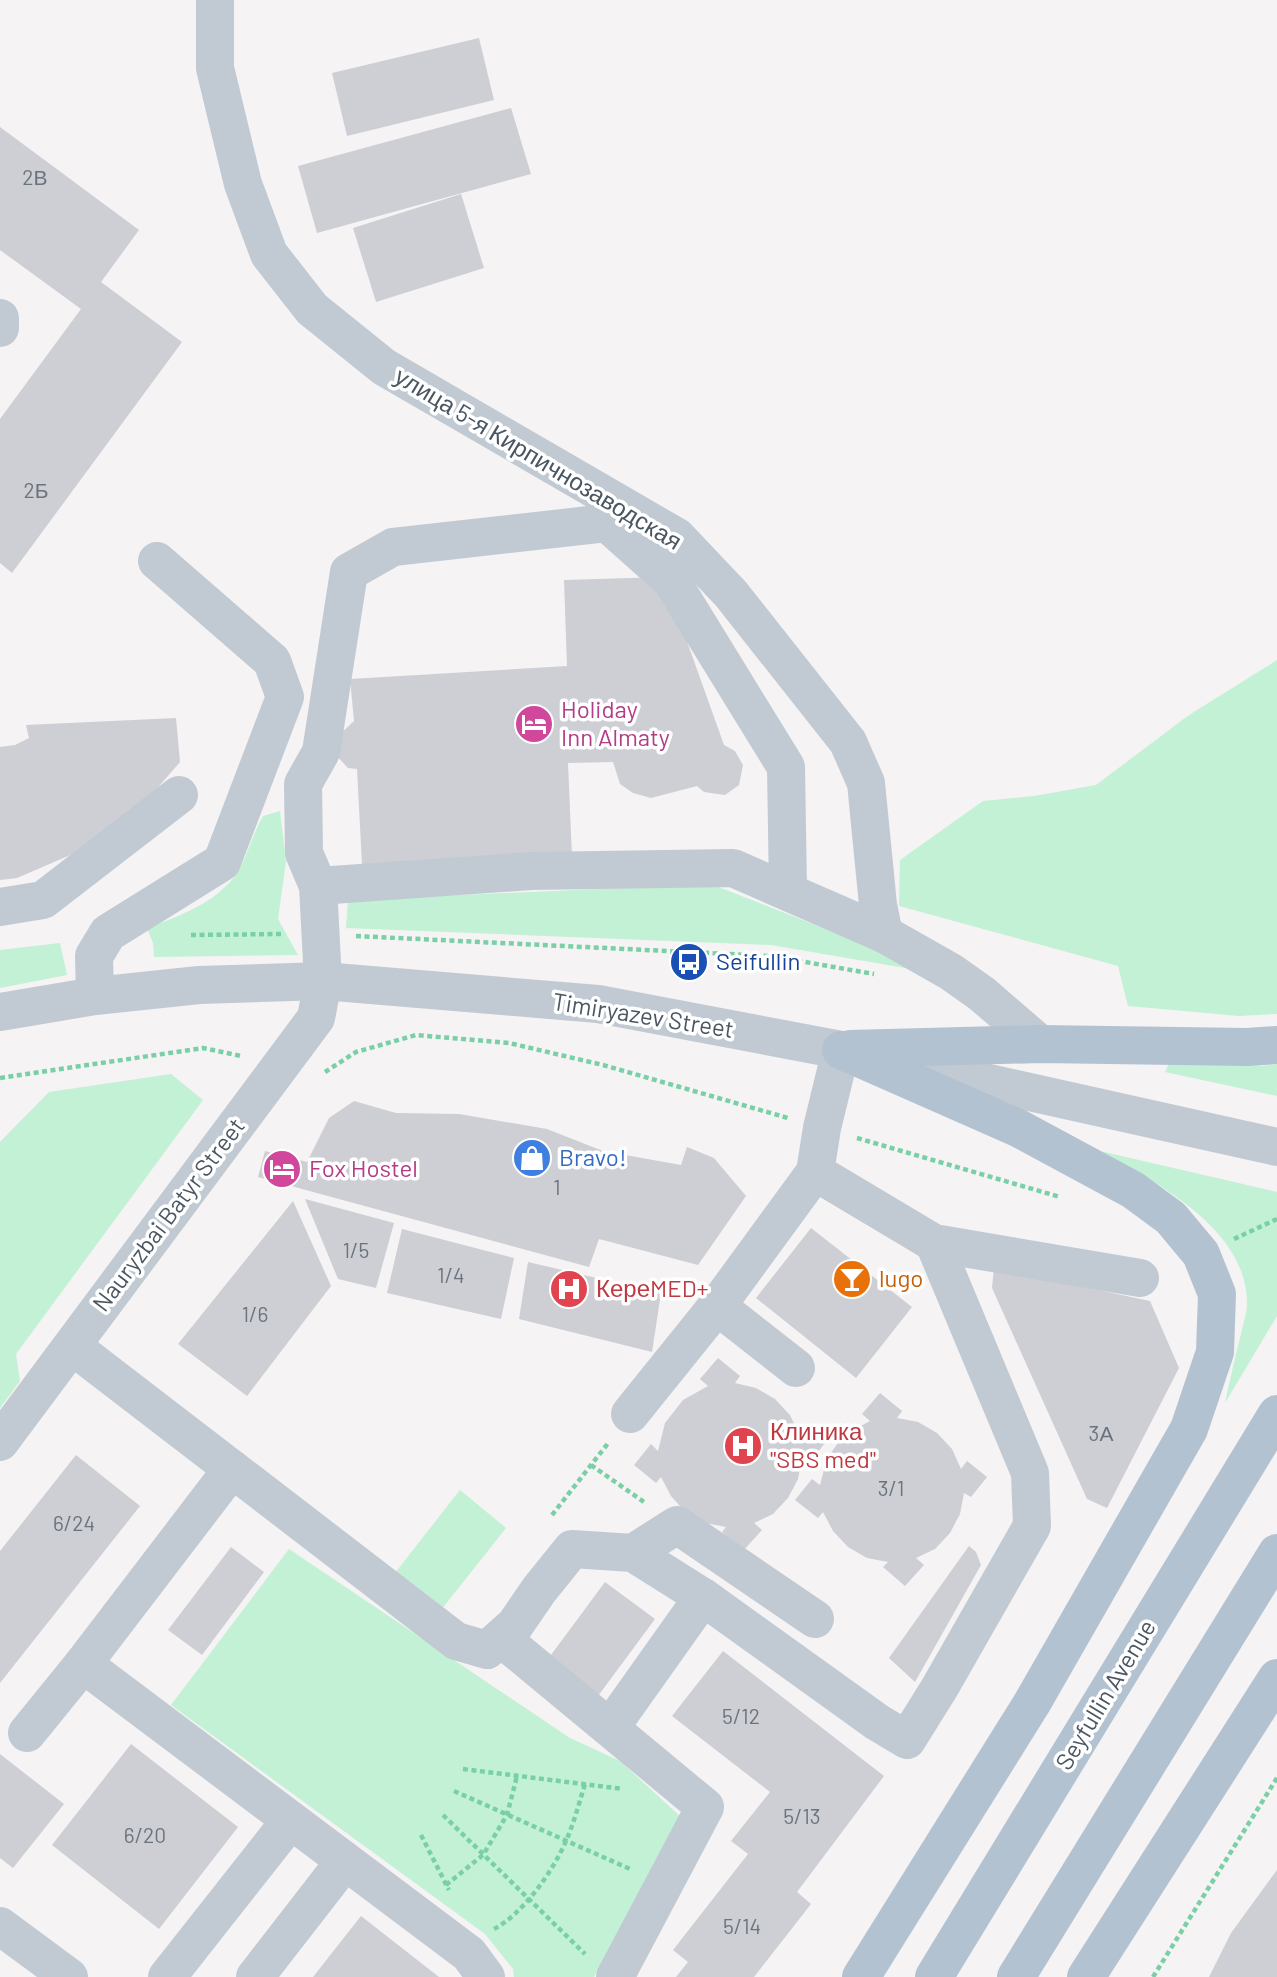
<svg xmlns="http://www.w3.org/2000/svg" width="1277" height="1977" font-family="Barlow,sans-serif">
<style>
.green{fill:#c3f1d5}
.building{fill:#cdcfd5}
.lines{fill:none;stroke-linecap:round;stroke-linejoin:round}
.path{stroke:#7ad0a6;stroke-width:4.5;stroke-dasharray:5 3.5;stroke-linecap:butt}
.minor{stroke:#c1cad2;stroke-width:38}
.major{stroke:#b3c2d1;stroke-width:38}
.labels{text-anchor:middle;stroke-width:7;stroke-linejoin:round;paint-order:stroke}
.number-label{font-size:21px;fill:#6b747e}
.street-label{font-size:24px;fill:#4a5661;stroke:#fff}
.hotel-label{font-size:24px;fill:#b23c85;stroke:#fff;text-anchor:start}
.transit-label{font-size:24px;fill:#164399;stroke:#fff;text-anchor:start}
.shop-label{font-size:24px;fill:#366cbe;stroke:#fff;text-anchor:start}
.food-label{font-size:24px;fill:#c56008;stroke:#fff;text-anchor:start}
.health-label{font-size:24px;fill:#be3a42;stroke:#fff;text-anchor:start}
</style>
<rect width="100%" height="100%" fill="#f5f3f3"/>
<!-- green -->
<g class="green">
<polygon points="1277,660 1277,1014 1239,1016 1128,1006 1118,966 899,906 900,860 983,801 1034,796 1096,785 1189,715"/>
<path d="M280 811 286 861 278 919 298 955 154 957 153 943 147 928C180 916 224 900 241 866 249 850 254 832 263 816Z"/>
<polygon points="711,884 940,974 771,945 346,928 348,900"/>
<polygon points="60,943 67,975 0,988 0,950"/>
<polygon points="1172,1057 1262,1066 1277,1064 1277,1096 1165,1072"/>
<polygon points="171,1074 203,1100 16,1354 20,1381 0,1408 0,1142 49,1092"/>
<path d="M1100 1151 1277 1192V1316L1225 1403C1230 1380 1235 1357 1241 1334 1243 1324 1247 1313 1247 1303 1247 1229 1156 1182 1100 1151Z"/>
<polygon points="460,1490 506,1528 441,1610 395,1573"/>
<polygon points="289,1549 570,1738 620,1761 682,1818 594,1977 514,1977 513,1969 485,1934 171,1705"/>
</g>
<!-- building -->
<g class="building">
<polygon points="479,38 494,100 347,136 332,73"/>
<polygon points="511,108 531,174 317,233 298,166"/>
<polygon points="0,127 139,230 101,282 182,342 12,573 0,563 0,419 81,309 0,250"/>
<polygon points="461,194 484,268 376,302 353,228"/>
<polygon points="664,577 724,745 735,751 743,765 739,785 725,795 704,792 697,786 651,798 633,793 620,784 613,762 568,763 572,857 362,865 357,769 348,768 335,754 338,736 354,721 350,679 567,666 564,580"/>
<polygon points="176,718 180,762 141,807 75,853 17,878 0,880 0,747 15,745 29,738 26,725"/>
<polygon points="354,1101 396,1113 459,1114 547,1129 603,1151 681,1165 687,1147 714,1158 746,1196 698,1265 599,1239 589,1267 258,1177 265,1151 307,1162 329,1118"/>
<polygon points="305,1199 394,1223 376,1288 338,1279"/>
<polygon points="293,1201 331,1286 247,1396 178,1344"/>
<polygon points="811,1228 912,1307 856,1378 756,1298"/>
<polygon points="402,1229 514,1258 501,1319 387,1293"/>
<polygon points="528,1262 661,1293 652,1352 519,1319"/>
<polygon points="994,1268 1150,1301 1179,1368 1107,1508 1087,1499 992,1288"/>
<polygon points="718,1358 740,1376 735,1383 756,1388 775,1399 790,1415 799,1434 805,1426 825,1443 809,1463 802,1458 798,1479 788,1498 773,1514 754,1523 762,1530 743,1551 722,1532 726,1527 705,1523 686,1513 671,1496 661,1477 656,1483 634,1465 651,1444 658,1451 665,1423 683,1400 708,1386 700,1379"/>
<polygon points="880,1393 902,1411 897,1418 918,1422 937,1433 952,1449 961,1469 967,1461 987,1477 971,1497 964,1493 960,1514 950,1533 935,1549 916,1558 924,1565 905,1586 883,1567 888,1562 867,1558 848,1547 833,1531 823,1512 818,1518 795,1500 812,1479 820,1485 827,1458 844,1435 870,1421 862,1414"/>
<polygon points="76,1455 140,1506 0,1683 0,1551"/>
<polygon points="969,1546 976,1552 981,1565 915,1682 889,1658"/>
<polygon points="231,1547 264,1572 202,1655 168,1630"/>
<polygon points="605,1582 655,1619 598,1696 548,1659"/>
<polygon points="723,1651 884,1776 797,1892 811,1904 754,1977 676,1977 688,1962 673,1950 748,1854 731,1841 770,1792 672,1716"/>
<polygon points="131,1744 238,1827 159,1929 52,1845"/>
<polygon points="0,1754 64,1804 13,1868 0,1858"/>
<polygon points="1277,1870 1277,1977 1209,1977 1231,1933"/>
<polygon points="361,1916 439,1977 313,1977"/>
</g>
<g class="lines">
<!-- path -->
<g class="path">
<polyline points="191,935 284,934"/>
<polyline points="356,936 771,956 874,974"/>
<polyline points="325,1072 356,1052 416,1035 509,1043 603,1065 788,1118"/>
<polyline points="0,1078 203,1048 241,1056"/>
<polyline points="857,1138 1060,1197"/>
<polyline points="1234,1239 1277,1219"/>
<polyline points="591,1465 644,1502"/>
<polyline points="552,1515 609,1442"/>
<polyline points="463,1769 623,1789"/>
<polyline points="454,1791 630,1869"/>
<polyline points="443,1815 585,1954"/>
<polyline points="421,1835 449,1890"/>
<polyline points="446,1885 483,1855 507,1815 517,1776"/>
<path d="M494 1929C523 1914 553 1871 566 1841 574 1823 579 1803 585 1784"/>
<polyline points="1153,1977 1277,1778"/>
</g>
<!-- minor -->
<g class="minor">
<polyline points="215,0 215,68 243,184 269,254 312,309 384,367 677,537 731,594 848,742 866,783 878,905 884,934"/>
<polyline points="0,318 0,328"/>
<polyline points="318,886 531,871 733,868 884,934 951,972 982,994 1040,1044"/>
<polyline points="0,907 43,900 179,795"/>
<polyline points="95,996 94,956 108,933 222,862 285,697 272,661 157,561"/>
<polyline points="0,1012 95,996 199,985 323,981 598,1004 841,1050 1277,1147"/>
<polyline points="815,1172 934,1243 1140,1278"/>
<polyline points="72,1346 456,1641 487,1650 515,1625 539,1590 572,1549 633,1553 703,1597 877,1722 907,1740 940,1687 1032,1526 1030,1473 934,1243"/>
<polyline points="796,1368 717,1306 815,1172 822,1128 841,1050"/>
<polyline points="630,1414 717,1306"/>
<polyline points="0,1442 316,1018 323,981 318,886 304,853 303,784 321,752 349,572 393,547 607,523 671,580 786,767 788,891"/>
<polyline points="633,1553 677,1525 815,1619"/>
<polyline points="501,1638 705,1807 615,1977"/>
<polyline points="83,1664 232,1469"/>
<polyline points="610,1728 703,1597"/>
<polyline points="27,1733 83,1664 469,1954 486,1977"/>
<polyline points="0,1926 69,1977"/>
<polyline points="167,1977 290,1821"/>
<polyline points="255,1977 345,1861"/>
</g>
<!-- major -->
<g class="major">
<polyline points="850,1049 1040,1044 1247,1047 1277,1045"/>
<polyline points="841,1050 1018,1128 1133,1190 1171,1218 1201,1254 1217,1294 1215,1352 1189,1429 1032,1703 861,1977"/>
<polyline points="934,1977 1277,1414"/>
<polyline points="1016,1977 1277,1553"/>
<polyline points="1086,1977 1277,1678"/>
</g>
</g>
<!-- icons -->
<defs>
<symbol id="hotel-disc" viewBox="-11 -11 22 22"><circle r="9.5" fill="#d1479c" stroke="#fff"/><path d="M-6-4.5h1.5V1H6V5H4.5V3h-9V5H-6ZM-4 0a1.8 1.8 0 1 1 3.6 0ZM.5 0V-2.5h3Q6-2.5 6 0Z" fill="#fff"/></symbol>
<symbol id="bus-disc" viewBox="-11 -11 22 22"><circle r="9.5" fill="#1a4fb4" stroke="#fff"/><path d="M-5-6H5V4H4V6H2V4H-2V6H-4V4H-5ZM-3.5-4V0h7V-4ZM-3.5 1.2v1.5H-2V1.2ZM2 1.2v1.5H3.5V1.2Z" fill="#fff"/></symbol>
<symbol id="shop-disc" viewBox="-11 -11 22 22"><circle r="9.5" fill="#3f7fe0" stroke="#fff"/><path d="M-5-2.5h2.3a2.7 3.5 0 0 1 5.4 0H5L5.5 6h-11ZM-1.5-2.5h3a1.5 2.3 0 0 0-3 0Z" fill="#fff"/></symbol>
<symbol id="bar-disc" viewBox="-11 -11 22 22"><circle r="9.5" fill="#e8710a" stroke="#fff"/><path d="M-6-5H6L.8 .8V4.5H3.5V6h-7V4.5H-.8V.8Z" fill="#fff"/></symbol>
<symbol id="hospital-disc" viewBox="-11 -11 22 22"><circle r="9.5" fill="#e0444e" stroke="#fff"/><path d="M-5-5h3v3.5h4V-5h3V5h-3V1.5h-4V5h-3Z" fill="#fff"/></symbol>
</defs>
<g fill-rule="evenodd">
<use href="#hotel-disc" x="512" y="702" width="44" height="44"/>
<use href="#bus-disc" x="667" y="940" width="44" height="44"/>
<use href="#shop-disc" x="510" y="1136" width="44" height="44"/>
<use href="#hotel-disc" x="260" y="1147" width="44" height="44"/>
<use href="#bar-disc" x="830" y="1257" width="44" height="44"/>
<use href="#hospital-disc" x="547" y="1267" width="44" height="44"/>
<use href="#hospital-disc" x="721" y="1424" width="44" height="44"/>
</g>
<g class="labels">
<!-- number labels -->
<g class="number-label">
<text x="35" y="185">2В</text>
<text x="36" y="498">2Б</text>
<text x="557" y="1195">1</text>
<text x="356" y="1258">1/5</text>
<text x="451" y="1283">1/4</text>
<text x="255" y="1322">1/6</text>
<text x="1101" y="1441">3А</text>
<text x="891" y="1496">3/1</text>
<text x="74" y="1531">6/24</text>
<text x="741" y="1724">5/12</text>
<text x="802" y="1824">5/13</text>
<text x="145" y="1843">6/20</text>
<text x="742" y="1934">5/14</text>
</g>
<!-- street labels -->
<g class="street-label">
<text transform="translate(538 459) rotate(31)" y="8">улица 5-я Кирпичнозаводская</text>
<text transform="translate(643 1016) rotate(9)" y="8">Timiryazev Street</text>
<text transform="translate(169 1215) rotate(-53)" y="8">Nauryzbai Batyr Street</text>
<text transform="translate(1106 1695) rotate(-59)" y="8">Seyfullin Avenue</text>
</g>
<!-- hotel labels -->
<g class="hotel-label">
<text x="561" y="718">Holiday<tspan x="561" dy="28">Inn Almaty</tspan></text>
<text x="309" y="1177">Fox Hostel</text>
</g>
<!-- transit labels -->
<g class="transit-label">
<text x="716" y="970">Seifullin</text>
</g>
<!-- shop labels -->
<g class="shop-label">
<text x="559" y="1166">Bravo!</text>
</g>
<!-- food labels -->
<g class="food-label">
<text x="879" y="1287">lugo</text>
</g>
<!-- health labels -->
<g class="health-label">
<text x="596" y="1297">КереMED+</text>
<text x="770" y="1440">Клиника<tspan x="770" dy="28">"SBS med"</tspan></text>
</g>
</g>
</svg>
